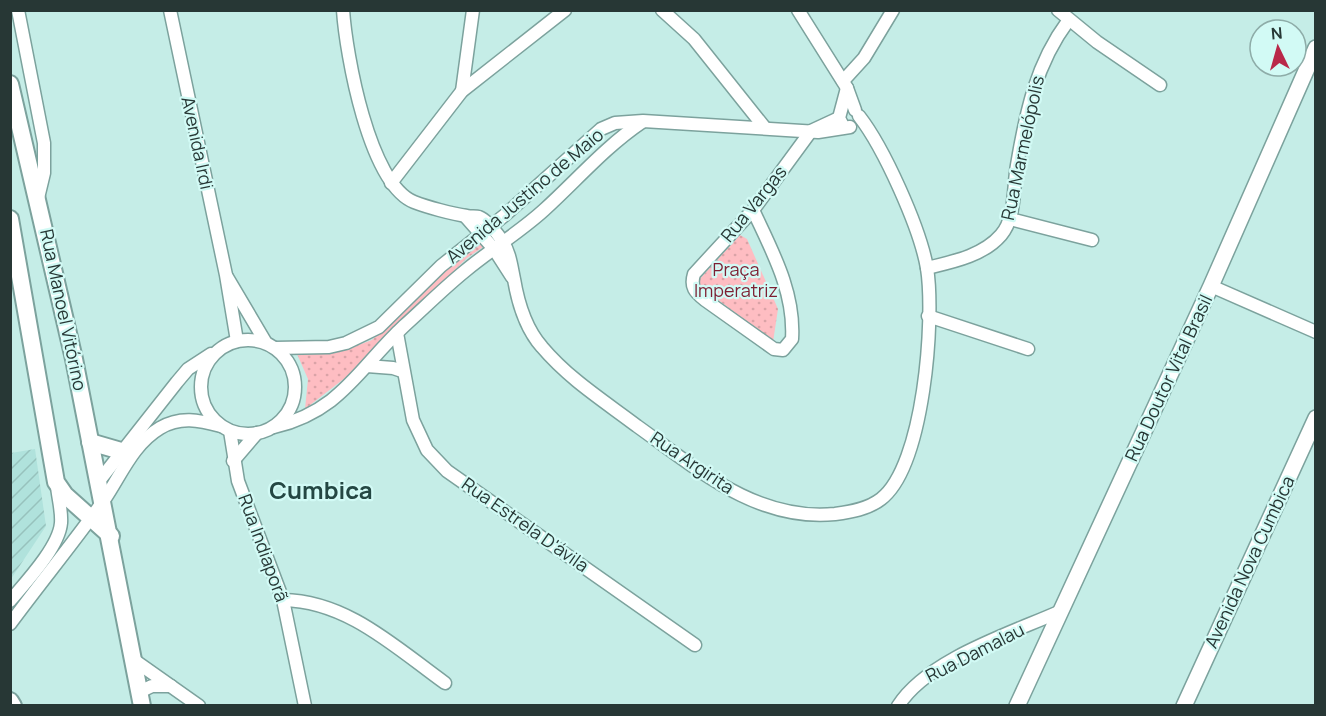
<svg xmlns="http://www.w3.org/2000/svg" width="1326" height="716" font-family="Manrope,sans-serif">
<style>
.industrial{fill:url(#industrial-furrows)}
.park{fill:url(#park-dots)}
.lines{fill:none;stroke-linecap:round;stroke-linejoin:round}
.minor-casing{stroke:#7ca29d;stroke-width:15}
.tertiary-casing{stroke:#7ca29d;stroke-width:18}
.secondary-casing{stroke:#7ca29d;stroke-width:20}
.minor{stroke:#fff;stroke-width:12}
.tertiary{stroke:#fff;stroke-width:15}
.secondary{stroke:#fff;stroke-width:16}
.labels{text-anchor:middle;stroke-width:4.5;stroke-linejoin:round;paint-order:stroke}
.street-label{font-size:18px;fill:#273735;stroke:#d2faf5}
.park-label{font-size:18px;fill:#7d1f32;stroke:#d2faf5}
.district-label{font-size:24px;font-weight:bold;fill:#244743;stroke:#d2faf5}
</style>
<defs>
<pattern id="industrial-furrows" width="10" height="10" patternUnits="userSpaceOnUse" patternTransform="scale(1.5)"><rect width="10" height="10" fill="#b0e2dc"/><path d="M-1 1l2-2M0 10L10 0M9 11l2-2" fill="none" stroke="#97c2bd"/></pattern>
<pattern id="park-dots" width="8" height="8" patternUnits="userSpaceOnUse" patternTransform="scale(1.5)"><rect width="8" height="8" fill="#febdc2"/><path d="M2 2h.1M6 6h.1" fill="none" stroke="#daa3a7" stroke-width="1.8" stroke-linecap="round"/></pattern>
</defs>
<rect width="100%" height="100%" fill="#c5ede7"/>
<!-- industrial -->
<polygon class="industrial" points="35,449 46,526 11,579 11,453"/>
<!-- park -->
<g class="park">
<polygon points="740,235 747,239 778,309 773,342 696,283"/>
<polygon points="482,238 486,245 467,258 345,378 305,409 308,379 297,354 345,350 372,340 461,253"/>
</g>
<g class="lines">
<defs>
<g id="minor">
<polyline points="18,10 44,143 44,173 38,198"/>
<polyline points="170,10 226,275 237,341"/>
<path d="M343 10C346 54 369 184 414 202 427 207 452 214 467 216 471 217 476 216 479 217 487 220 496 232 501 239 510 252 511 265 514 279 518 303 526 329 542 347 569 379 604 401 637 426 696 468 757 522 835 514 851 512 868 509 881 499 924 466 935 319 927 268 920 228 884 148 859 116"/>
<polyline points="662,10 694,39 765,128"/>
<polyline points="798,10 847,88 855,110"/>
<polyline points="1058,10 1097,42 1160,85"/>
<polyline points="843,81 864,58 893,10"/>
<polyline points="462,91 473,10"/>
<polyline points="842,124 839,118 847,88"/>
<polyline points="391,183 462,91 565,10"/>
<path d="M753 210C772 251 795 292 792 339L783 350 774 349 705 300C695 292 690 287 694 274L753 210 811 131 839 118"/>
<polyline points="465,216 494,249 512,277"/>
<polyline points="1010,219 1092,240"/>
<path d="M927 268C952 262 983 256 1001 235 1016 218 1013 187 1017 165 1026 112 1036 64 1068 21"/>
<polyline points="227,277 266,343"/>
<polyline points="1211,286 1316,332"/>
<polyline points="928,316 1028,349"/>
<polyline points="397,333 413,420 427,450 447,471 695,645"/>
<circle cx="248" cy="387" r="47"/>
<polyline points="275,348 329,347 346,343 379,327 441,266 505,215 601,129 615,123 643,121 818,132 850,127"/>
<polyline points="367,366 393,368 402,371"/>
<path d="M274 427C341 411 358 369 404 326 424 308 444 288 465 271 490 250 520 232 544 210 577 180 605 147 642 122"/>
<polyline points="230,431 238,481 283,600 305,706"/>
<polyline points="233,461 257,433"/>
<polyline points="99,481 177,382 188,369 211,354"/>
<path d="M283 600C347 601 395 647 445 683"/>
<path d="M10 601C26 582 59 547 61 523 62 511 58 498 57 486"/>
<path d="M10 624C41 582 74 542 104 500 121 475 133 444 160 428 180 416 199 420 221 426"/>
<polyline points="131,658 199,706"/>
<polyline points="139,692 152,686 171,686"/>
<path d="M898 706C928 659 1012 633 1061 611"/>
</g>
<g id="tertiary">
<polyline points="1017,706 1211,286 1316,48"/>
<polyline points="1184,706 1316,418"/>
</g>
<g id="secondary">
<polyline points="10,84 74,359 142,706"/>
<polyline points="10,219 56,482 65,495 111,536"/>
<polyline points="90,442 121,451"/>
<polyline points="10,701 13,706"/>
</g>
</defs>
<!-- minor casing -->
<use href="#minor" class="minor-casing"/>
<!-- tertiary casing -->
<use href="#tertiary" class="tertiary-casing"/>
<!-- secondary casing -->
<use href="#secondary" class="secondary-casing"/>
<!-- minor -->
<use href="#minor" class="minor"/>
<!-- tertiary -->
<use href="#tertiary" class="tertiary"/>
<!-- secondary -->
<use href="#secondary" class="secondary"/>
</g>
<g class="labels">
<!-- street labels -->
<g class="street-label">
<text transform="translate(197 143) rotate(78)" y="6">Avenida Irdi</text>
<text transform="translate(1023 148) rotate(-78)" y="6">Rua Marmelópolis</text>
<text transform="translate(525 196) rotate(-40)" y="6">Avenida Justino de Maio</text>
<text transform="translate(754 204) rotate(-51)" y="6">Rua Vargas</text>
<text transform="translate(63 310) rotate(78)" y="6">Rua Manoel Vitórino</text>
<text transform="translate(1169 378) rotate(-65)" y="6">Rua Doutor Vital Brasil</text>
<text transform="translate(692 463) rotate(34)" y="6">Rua Argirita</text>
<text transform="translate(525 525) rotate(35)" y="6">Rua Estrela D'ávila</text>
<text transform="translate(263 548) rotate(70)" y="6">Rua Indiaporã</text>
<text transform="translate(1250 562) rotate(-65)" y="6">Avenida Nova Cumbica</text>
<text transform="translate(975 653) rotate(-27)" y="6">Rua Damalau</text>
</g>
<!-- park labels -->
<g class="park-label">
<text x="736" y="276">Praça<tspan x="736" dy="21">Imperatriz</tspan></text>
</g>
<!-- district labels -->
<g class="district-label">
<text x="321" y="499">Cumbica</text>
</g>
</g>
<!-- border -->
<rect width="1326" height="716" fill="none" stroke="#273735" stroke-width="24"/>
<!-- north arrow -->
<g transform="translate(1278 48) rotate(355)"><circle r="28" fill="#d2faf5" stroke="#8eaca8" stroke-width="1.5"/>
<path d="M0-4.5L10 22L0 15L-10 22Z" fill="#b92849"/>
<text y="-9" font-size="16" font-weight="bold" text-anchor="middle" fill="#273735">N</text>
</g>
</svg>
